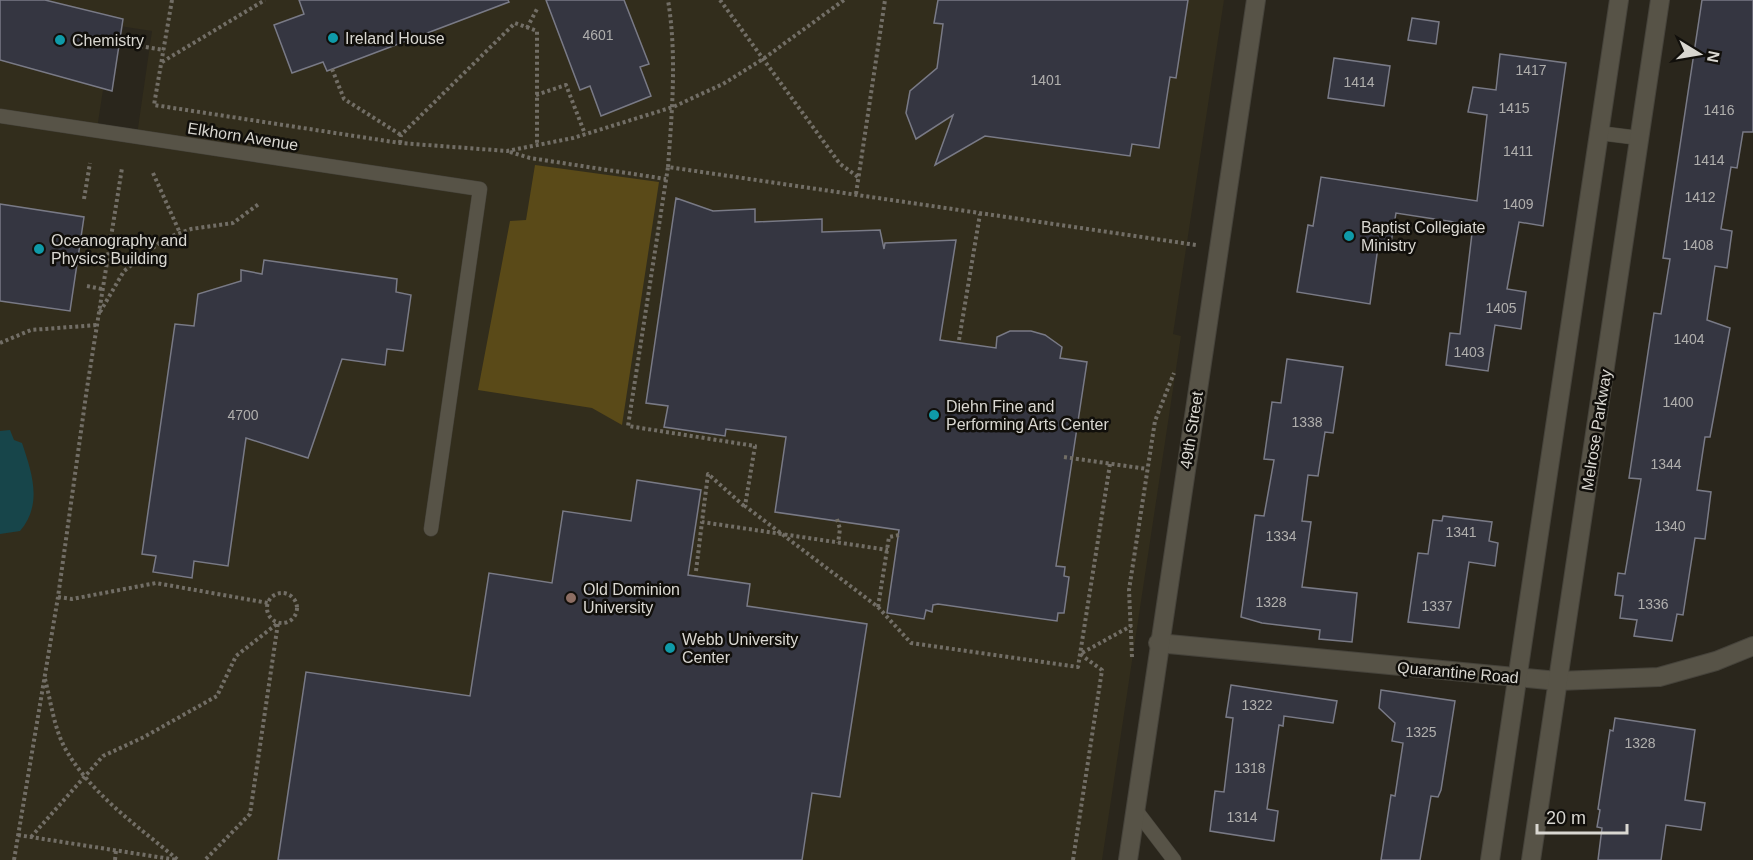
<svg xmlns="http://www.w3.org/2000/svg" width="1753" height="860" font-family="Helvetica,sans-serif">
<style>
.built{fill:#322d1c;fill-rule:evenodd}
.green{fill:#5a4a18}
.water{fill:#17454a}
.building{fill:#353641;stroke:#797a86;stroke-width:1.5}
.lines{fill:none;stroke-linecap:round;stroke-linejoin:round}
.lane-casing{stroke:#46433b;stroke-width:15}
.street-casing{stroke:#46433b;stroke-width:20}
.secondary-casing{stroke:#46433b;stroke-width:20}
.path{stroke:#726e66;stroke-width:4;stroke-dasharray:3 3;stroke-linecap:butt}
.lane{stroke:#575347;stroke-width:14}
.street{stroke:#575347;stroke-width:18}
.secondary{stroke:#575347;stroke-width:18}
.culture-dot{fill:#0f9aa8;stroke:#110f0b;stroke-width:2}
.education-dot{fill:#8d6e63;stroke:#110f0b;stroke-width:2}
.labels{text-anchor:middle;stroke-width:5;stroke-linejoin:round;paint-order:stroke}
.number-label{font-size:14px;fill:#b0afad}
.poi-label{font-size:16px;fill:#d9d7d1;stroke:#110f0b;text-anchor:start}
.street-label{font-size:16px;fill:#d9d7d1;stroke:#110f0b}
</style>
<rect width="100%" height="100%" fill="#2a261c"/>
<!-- built -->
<path class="built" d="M0 0H1224L1173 334 1181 336 1102 860H0ZM113 25 152 31 137 135 97 129Z"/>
<!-- green -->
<polygon class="green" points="535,165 659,182 622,425 592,408 478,390 510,221 526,220"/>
<!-- water -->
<path class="water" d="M10 430 14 440 22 443C32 473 43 504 20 531L0 534V431Z"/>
<!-- building -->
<g class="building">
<polygon points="0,0 45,0 123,19 112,91 0,60"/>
<polygon points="299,0 508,0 509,2 327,71 323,62 292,73 274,25 304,14"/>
<polygon points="546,0 624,0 649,64 640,67 651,96 601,116 590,86 580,90"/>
<polygon points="938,0 1188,0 1176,78 1170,77 1159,148 1132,144 1130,156 985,136 935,165 953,115 916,139 906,113 910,91 937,68 943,24 934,23"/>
<polygon points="1702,0 1753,0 1753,132 1743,132 1737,168 1731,167 1721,229 1732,231 1727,268 1715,266 1707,320 1730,328 1710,437 1705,437 1697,490 1711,492 1705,539 1695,538 1683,615 1677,614 1672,641 1634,636 1637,620 1620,618 1623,596 1615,595 1618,573 1625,574 1641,479 1629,478 1654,313 1661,314 1670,259 1663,258"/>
<polygon points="1412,18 1439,22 1436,44 1408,40"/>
<polygon points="1500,54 1566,63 1543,226 1519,222 1507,289 1526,292 1521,329 1495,325 1488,371 1446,365 1450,333 1460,334 1473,225 1396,213 1390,249 1378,247 1370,304 1297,292 1308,225 1313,226 1321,177 1477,201 1487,115 1468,112 1473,87 1496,90"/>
<polygon points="1334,58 1390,66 1384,106 1328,98"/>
<polygon points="676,198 713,211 755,209 755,222 822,219 822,232 880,230 884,249 885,243 956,240 940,340 996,348 997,337 1010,331 1031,331 1045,335 1062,347 1060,358 1087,362 1056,566 1065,567 1064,576 1069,577 1064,613 1058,613 1057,621 938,604 933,605 932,612 926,610 924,619 887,613 899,530 775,512 786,437 726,429 725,436 664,427 668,406 646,403"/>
<polygon points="0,204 84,217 70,311 0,301"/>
<polygon points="264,260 397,279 396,292 411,295 403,351 387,349 385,365 342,359 308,458 246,438 228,566 194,561 192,578 153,572 156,556 142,554 175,324 194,326 198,294 241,281 241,270 262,274"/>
<polygon points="1287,359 1343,367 1333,433 1325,432 1318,476 1308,475 1302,521 1311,522 1302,587 1357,593 1352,642 1319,639 1320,630 1262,623 1241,617 1255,515 1264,516 1274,460 1264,459 1272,402 1281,403"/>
<polygon points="637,480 701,490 688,575 750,584 747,606 867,624 840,797 812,793 802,860 278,860 306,672 470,696 489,573 552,583 563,511 631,521"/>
<polygon points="1443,516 1492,522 1489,541 1498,543 1495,566 1469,562 1459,628 1408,622 1418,553 1428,554 1433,520 1442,521"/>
<polygon points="1231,685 1337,701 1333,723 1284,716 1283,726 1279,725 1267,809 1278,811 1274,841 1210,831 1215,791 1224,792 1233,718 1226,717"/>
<polygon points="1381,690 1455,701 1441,790 1438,797 1431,796 1420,860 1381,860 1391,795 1395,796 1403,743 1392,741 1395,723 1379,708"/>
<polygon points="1615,718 1695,730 1685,800 1705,803 1701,830 1666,825 1661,860 1598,860 1602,828 1597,827 1600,810 1598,809 1610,730 1613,731"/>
</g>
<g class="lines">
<defs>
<g id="lane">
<polyline points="0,116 480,189 431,529"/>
<polyline points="1599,133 1639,138"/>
<polyline points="1135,809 1174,860"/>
</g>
<g id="street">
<polyline points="1158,643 1558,681 1659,677 1716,661 1753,646"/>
<polyline points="1490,860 1619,0"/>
<polyline points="1531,860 1660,0"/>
</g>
<polyline id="secondary" points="1128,860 1256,0"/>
</defs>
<!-- lane casing -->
<use href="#lane" class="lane-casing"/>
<!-- street casing -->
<use href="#street" class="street-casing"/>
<!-- secondary casing -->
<use href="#secondary" class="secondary-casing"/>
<!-- path -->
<g class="path">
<polyline points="172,0 154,105 400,143 507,151 573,138 673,107 723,84 763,59 844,0"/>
<polyline points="720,0 840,164 858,177"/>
<polyline points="527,28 537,9"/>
<polyline points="134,45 164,50"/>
<polyline points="162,62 265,0"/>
<polyline points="332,69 344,99 401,135"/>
<polyline points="536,95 566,85 585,134"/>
<polyline points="400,143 401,135 515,23 537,31 537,145"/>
<polyline points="510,152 530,158 666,179"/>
<path d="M668 167C672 112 677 55 668 0"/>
<polyline points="153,173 180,233"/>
<polyline points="856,194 885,0"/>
<polyline points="84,199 90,163"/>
<polyline points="87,286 102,289"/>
<polyline points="100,312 124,271 164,239 191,229 233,223 260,203"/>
<polyline points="959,340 980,214"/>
<polyline points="0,343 31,330 97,325"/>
<polyline points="1064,457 1147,469"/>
<polyline points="1110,464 1078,667 911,643 878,607 745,506 755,446 628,426 668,167 1196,245"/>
<polyline points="744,506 708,474 702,522 888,550"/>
<polyline points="837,519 840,529 838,543"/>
<polyline points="696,571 702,522"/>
<circle cx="282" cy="608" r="15"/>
<polyline points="58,597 72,599 156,583 268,603"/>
<polyline points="878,607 889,537 899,535"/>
<polyline points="1132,657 1129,590 1155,421 1174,373"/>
<path d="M45 679C51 702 54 729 66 750 92 795 139 827 178 860"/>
<polyline points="18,835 177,860"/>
<polyline points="31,837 103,756 144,737 217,696 236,656 278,623 250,814 205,860"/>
<polyline points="14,860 58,597 87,388 122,168"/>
<polyline points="115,860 116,850"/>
<polyline points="1073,860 1102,670 1080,654 1131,626"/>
</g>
<!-- lane -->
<use href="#lane" class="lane"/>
<!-- street -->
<use href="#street" class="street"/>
<!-- secondary -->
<use href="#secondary" class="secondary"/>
</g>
<!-- markers -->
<g class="culture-dot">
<circle cx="333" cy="38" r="6"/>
<circle cx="60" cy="40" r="6"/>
<circle cx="1349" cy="236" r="6"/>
<circle cx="39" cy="249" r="6"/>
<circle cx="934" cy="415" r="6"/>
<circle cx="670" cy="648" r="6"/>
</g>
<circle class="education-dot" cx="571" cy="598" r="6"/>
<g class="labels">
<!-- number labels -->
<g class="number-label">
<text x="598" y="40">4601</text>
<text x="1531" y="75">1417</text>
<text x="1046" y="85">1401</text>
<text x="1359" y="87">1414</text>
<text x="1514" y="113">1415</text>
<text x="1719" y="115">1416</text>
<text x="1518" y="156">1411</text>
<text x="1709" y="165">1414</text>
<text x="1700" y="202">1412</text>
<text x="1518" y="209">1409</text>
<text x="1698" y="250">1408</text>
<text x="1501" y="313">1405</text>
<text x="1689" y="344">1404</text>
<text x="1469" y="357">1403</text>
<text x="1678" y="407">1400</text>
<text x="243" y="420">4700</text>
<text x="1307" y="427">1338</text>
<text x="1666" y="469">1344</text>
<text x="1670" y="531">1340</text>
<text x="1461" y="537">1341</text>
<text x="1281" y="541">1334</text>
<text x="1271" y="607">1328</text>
<text x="1653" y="609">1336</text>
<text x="1437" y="611">1337</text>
<text x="1257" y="710">1322</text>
<text x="1421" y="737">1325</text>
<text x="1640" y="748">1328</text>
<text x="1250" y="773">1318</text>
<text x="1242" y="822">1314</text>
</g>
<!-- poi labels -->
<g class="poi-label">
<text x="345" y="44">Ireland House</text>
<text x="72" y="46">Chemistry</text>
<text x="1361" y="233">Baptist Collegiate<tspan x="1361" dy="18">Ministry</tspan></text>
<text x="51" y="246">Oceanography and<tspan x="51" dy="18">Physics Building</tspan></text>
<text x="946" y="412">Diehn Fine and<tspan x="946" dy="18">Performing Arts Center</tspan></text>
<text x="583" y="595">Old Dominion<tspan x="583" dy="18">University</tspan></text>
<text x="682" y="645">Webb University<tspan x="682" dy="18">Center</tspan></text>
</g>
<!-- street labels -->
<g class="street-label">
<text transform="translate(243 136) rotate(9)" y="6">Elkhorn Avenue</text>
<text transform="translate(1191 430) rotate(-81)" y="6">49th Street</text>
<text transform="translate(1596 430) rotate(-81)" y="6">Melrose Parkway</text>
<text transform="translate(1458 672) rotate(5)" y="6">Quarantine Road</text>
</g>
</g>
<!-- north arrow -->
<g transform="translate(1699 54) rotate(101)" stroke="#110f0b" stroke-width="4.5" paint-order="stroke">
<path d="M0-4.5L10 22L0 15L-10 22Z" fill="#d9d7d1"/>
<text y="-9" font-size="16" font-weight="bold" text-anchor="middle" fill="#d9d7d1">N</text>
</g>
<!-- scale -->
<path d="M1537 824v9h90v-9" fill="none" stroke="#d9d7d1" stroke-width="3"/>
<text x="1546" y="824" font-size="18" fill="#d9d7d1" stroke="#110f0b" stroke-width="4.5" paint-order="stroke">20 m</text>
</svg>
